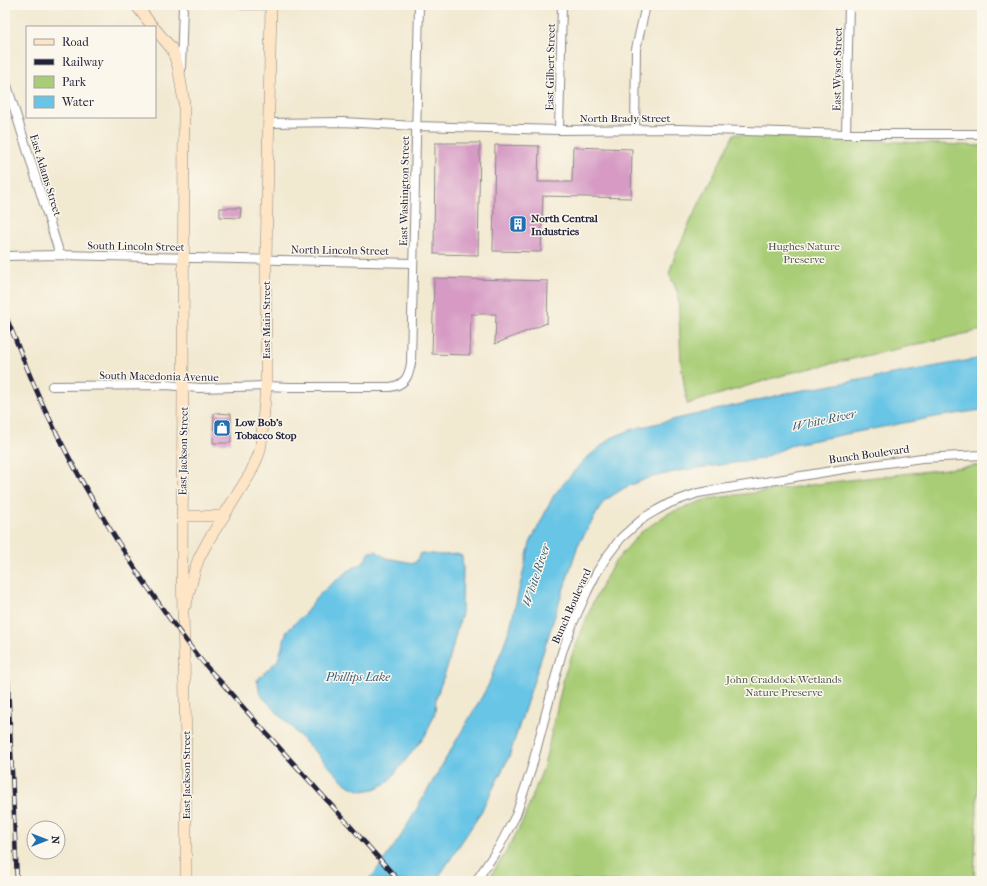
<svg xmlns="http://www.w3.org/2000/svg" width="987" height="886" font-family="'IM FELL French Canon',serif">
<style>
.green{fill:#a9cd76;stroke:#667858}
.water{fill:#68c5e6;stroke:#457490}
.building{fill:#d69ac4}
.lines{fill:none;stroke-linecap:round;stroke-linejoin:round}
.minor-casing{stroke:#8a8686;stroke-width:10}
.secondary-casing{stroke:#8a8686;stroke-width:12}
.minor{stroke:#fff;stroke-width:8}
.secondary{stroke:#fde5c5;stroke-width:11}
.rail-casing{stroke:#22223b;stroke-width:4.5}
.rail{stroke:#fbf7ec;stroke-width:3;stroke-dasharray:9;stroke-linecap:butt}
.labels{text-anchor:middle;stroke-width:3;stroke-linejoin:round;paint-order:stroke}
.street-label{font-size:11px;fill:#22223b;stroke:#fbf7ec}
.poi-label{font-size:11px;font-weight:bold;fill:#22223b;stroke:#fbf7ec;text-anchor:start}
.park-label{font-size:11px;fill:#4a554d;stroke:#fbf7ec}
.water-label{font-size:12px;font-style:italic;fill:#3a5b77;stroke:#fbf7ec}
</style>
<rect width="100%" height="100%" fill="#fbf7ec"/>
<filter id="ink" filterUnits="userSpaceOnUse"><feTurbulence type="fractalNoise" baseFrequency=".025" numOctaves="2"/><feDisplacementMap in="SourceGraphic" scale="8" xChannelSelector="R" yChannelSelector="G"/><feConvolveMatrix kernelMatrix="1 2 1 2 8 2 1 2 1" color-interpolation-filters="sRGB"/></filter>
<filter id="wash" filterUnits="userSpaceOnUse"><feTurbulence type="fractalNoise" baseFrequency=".012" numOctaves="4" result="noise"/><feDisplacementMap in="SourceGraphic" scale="16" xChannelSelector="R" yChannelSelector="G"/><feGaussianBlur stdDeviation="0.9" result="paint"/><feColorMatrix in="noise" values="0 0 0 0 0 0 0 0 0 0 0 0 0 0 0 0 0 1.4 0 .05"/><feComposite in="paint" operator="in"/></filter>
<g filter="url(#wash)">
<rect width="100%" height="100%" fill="#f2e9d1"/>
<!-- green -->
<g class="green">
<polygon points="734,134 982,146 982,330 794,372 687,404 681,363 678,293 669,274 675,255 692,218"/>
<polygon points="982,465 982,683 974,881 487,881 506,852 523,821 544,766 565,673 593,602 614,563 640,533 667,514 707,499 840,481"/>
</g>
<!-- water -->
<g class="water">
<polygon points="982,358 982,410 935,417 794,444 761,459 678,471 648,478 624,488 604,501 578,545 509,757 480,814 436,881 366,881 374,874 401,836 488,686 510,628 530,543 554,495 582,462 611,438 633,429 793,392"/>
<polygon points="376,551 386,558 413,563 416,562 420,554 422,553 442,555 457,554 462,556 463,569 462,613 457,629 448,665 436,698 435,713 425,736 387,783 374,789 361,791 346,784 269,704 260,694 257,680 278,660 287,631 307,611 316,598 329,586 351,569 363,563 370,552"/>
</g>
<g id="blocks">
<!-- building -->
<g class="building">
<polygon points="435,143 480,143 478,255 434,254"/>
<polygon points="495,145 539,146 538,182 572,182 573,147 632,149 631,198 543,196 541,252 493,251"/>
<polygon points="220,208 241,208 240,218 220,217"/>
<polygon points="434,278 548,281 547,323 495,344 496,314 471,314 470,355 432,354"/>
<polygon points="214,413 231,414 231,443 213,443"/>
</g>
</g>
</g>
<g filter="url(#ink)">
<use href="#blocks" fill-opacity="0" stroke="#8a8686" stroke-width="1"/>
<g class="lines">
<defs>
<g id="minor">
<polyline points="243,5 271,5"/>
<polyline points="181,70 183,5"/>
<polyline points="5,79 60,255"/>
<polyline points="269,123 343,122 416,126 559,130 679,129 846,134 982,134"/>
<polyline points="635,129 636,49 646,5"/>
<polyline points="559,130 562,5"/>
<polyline points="846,134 849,5"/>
<polyline points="5,256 60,255 413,263"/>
<path d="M52 386 167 385 199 388 266 386 289 387H390C405 385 409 376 411 363L419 5"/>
<polyline points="476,881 499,847 516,815 531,770 562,652 573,623 587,592 597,572 608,555 621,538 632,528 645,517 657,510 670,503 698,493 844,469 922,458 982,455"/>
</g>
<g id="secondary">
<polyline points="136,5 153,27"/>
<polyline points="155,29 172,49 178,66 184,102 183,387 182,569 186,744 186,881"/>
<polyline points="182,516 224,516"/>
<polyline points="186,604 195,569 199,558 208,541 250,474 259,454 261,445 266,386 266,259 271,5"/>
</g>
</defs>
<!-- minor casing -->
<use href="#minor" class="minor-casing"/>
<!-- secondary casing -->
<use href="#secondary" class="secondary-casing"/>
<!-- minor -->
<use href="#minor" class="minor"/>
<!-- secondary -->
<use href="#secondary" class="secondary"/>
<defs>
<g id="rail">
<path d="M5 314C17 343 28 372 41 401 83 491 136 576 196 654 204 664 213 674 222 683 237 701 253 718 268 735 312 784 356 832 399 881"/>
<polyline points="5,617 17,881"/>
</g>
</defs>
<!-- rail casing -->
<use href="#rail" class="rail-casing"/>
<!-- rail -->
<use href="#rail" class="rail"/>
</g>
</g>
<!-- icons -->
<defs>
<symbol id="building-square" viewBox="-11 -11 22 22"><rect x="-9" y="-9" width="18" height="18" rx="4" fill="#1f6fb2" stroke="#fbf7ec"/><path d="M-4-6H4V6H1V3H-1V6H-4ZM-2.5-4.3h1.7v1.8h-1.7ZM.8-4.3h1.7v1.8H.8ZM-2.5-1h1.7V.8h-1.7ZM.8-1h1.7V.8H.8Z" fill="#fff"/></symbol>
<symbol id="shop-square" viewBox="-11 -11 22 22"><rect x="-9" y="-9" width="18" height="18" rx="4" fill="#1f6fb2" stroke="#fbf7ec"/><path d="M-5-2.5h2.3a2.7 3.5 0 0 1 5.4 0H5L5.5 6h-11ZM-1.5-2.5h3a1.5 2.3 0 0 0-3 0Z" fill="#fff"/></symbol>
</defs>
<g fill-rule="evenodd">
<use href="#building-square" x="508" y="214" width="20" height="20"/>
<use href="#shop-square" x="212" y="418" width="20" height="20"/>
</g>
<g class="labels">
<!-- street labels -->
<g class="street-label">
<text transform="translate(550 67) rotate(-89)" y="4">East Gilbert Street</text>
<text transform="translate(837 69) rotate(-89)" y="4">East Wysor Street</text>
<text x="625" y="122">North Brady Street</text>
<text transform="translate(46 175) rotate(73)" y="4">East Adams Street</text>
<text transform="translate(404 191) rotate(-89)" y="4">East Washington Street</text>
<text transform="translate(136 246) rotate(1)" y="4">South Lincoln Street</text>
<text transform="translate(340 250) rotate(1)" y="4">North Lincoln Street</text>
<text transform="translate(266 320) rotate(-90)" y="4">East Main Street</text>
<text transform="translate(159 376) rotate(1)" y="4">South Macedonia Avenue</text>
<text transform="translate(183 451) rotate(-89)" y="4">East Jackson Street</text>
<text transform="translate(869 454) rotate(-8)" y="4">Bunch Boulevard</text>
<text transform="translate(571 606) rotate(-66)" y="4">Bunch Boulevard</text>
<text transform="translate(186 775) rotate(-90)" y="4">East Jackson Street</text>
</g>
<!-- poi labels -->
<g class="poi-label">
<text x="531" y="222">North Central<tspan x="531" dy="13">Industries</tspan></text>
<text x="235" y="426">Low Bob's<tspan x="235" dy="13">Tobacco Stop</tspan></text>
</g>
<!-- park labels -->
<g class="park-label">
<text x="804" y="250">Hughes Nature<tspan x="804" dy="13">Preserve</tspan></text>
<text x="784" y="683">John Craddock Wetlands<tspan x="784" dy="13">Nature Preserve</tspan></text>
</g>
<!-- water labels -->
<g class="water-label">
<text transform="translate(824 420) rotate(-12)" y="4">White River</text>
<text transform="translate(536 575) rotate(-72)" y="4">White River</text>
<text x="358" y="681">Phillips Lake</text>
</g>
</g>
<!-- margin -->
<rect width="987" height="886" fill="none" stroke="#fbf7ec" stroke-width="20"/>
<!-- legend -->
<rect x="26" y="26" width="130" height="92" fill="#fbf7ec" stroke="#a4a2a5"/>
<rect x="34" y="39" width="20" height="6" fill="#fde5c5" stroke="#a4a2a5"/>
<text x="62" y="46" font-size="12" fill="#22223b">Road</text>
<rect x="34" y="59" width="20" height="6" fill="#22223b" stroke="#a4a2a5"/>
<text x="62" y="66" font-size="12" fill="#22223b">Railway</text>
<rect x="34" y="76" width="20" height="12" fill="#a9cd76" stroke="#a4a2a5"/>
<text x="62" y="86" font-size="12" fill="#22223b">Park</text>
<rect x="34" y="96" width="20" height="12" fill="#68c5e6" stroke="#a4a2a5"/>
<text x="62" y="106" font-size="12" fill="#22223b">Water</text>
<!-- north arrow -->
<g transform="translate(46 840) rotate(90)"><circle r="19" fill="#fbf7ec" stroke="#a4a2a5"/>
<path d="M0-3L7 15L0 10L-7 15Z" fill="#1f6fb2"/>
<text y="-6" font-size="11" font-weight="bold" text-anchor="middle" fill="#22223b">N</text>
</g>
</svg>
